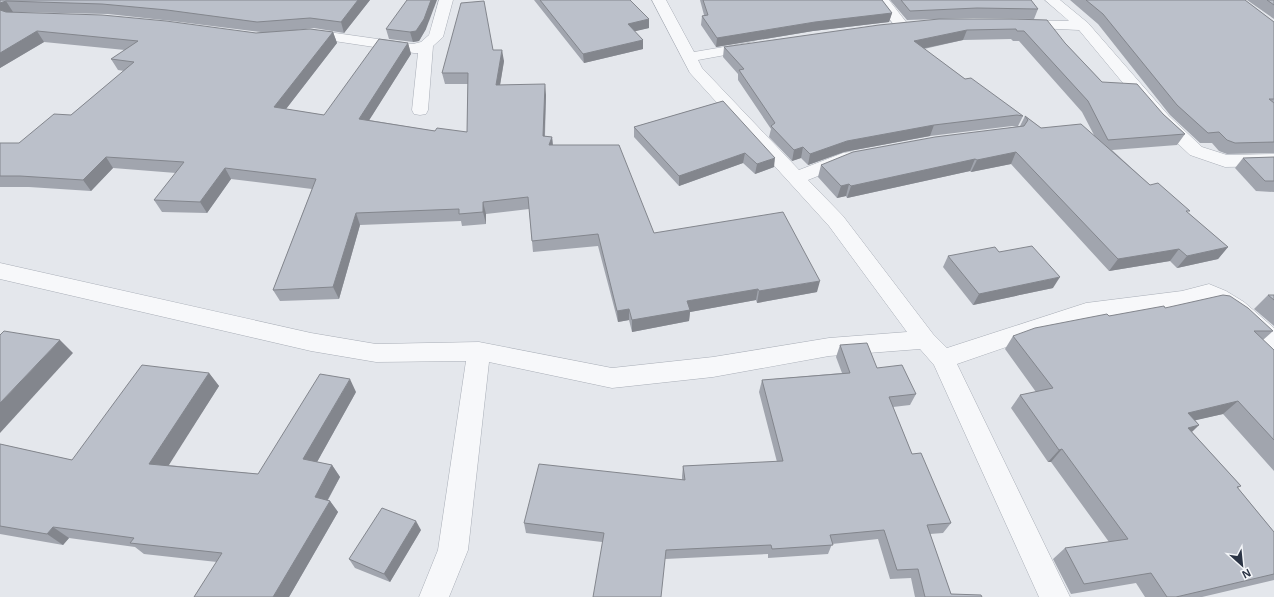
<svg xmlns="http://www.w3.org/2000/svg" width="1274" height="597" font-family="Arial,sans-serif">
<style>
.lines{fill:none;stroke-linecap:round;stroke-linejoin:round}
.minor-casing{stroke:#a9aeb7;stroke-width:1}
.minor{fill:#f7f8fa;fill-rule:evenodd}
.wall{fill:#a1a5ae;fill-rule:evenodd}
.shaded-wall{fill:#83868d}
.building{fill:#bbc0ca;stroke:#83868d}
</style>
<rect width="100%" height="100%" fill="#e4e7ec"/>
<g class="lines">
<defs>
<g id="minor">
<polygon points="439,0 453,0 443,37 433,46 428,110 426,114 420,115 414,114 412,110 418,53 414,53 314,38 299,38 297,35 299,32 314,30 413,44 421,42 429,35"/>
<polygon points="652,0 666,0 694,52 753,42 758,43 760,46 758,49 698,60 702,68 799,170 843,153 849,152 855,153 858,157 855,161 808,180 843,216 933,334 947,348 1086,303 1182,291 1209,284 1226,291 1244,302 1274,328 1274,352 1266,349 1236,320 1207,301 1182,307 1087,319 957,364 1070,597 1039,597 934,365 920,349 829,356 713,377 612,388 489,362 468,550 449,597 419,597 438,550 466,361 376,362 311,351 0,279 0,263 311,333 376,344 479,342 612,368 713,357 829,338 907,332 829,226 690,73"/>
<polygon points="875,0 889,0 910,27 908,30 898,30"/>
<polygon points="1045,0 1060,0 1088,23 1169,116 1202,147 1227,155 1274,154 1274,166 1225,167 1190,155 1157,124 1079,30 1015,27 1013,24 1015,21 1020,20 1069,21"/>
</g>
</defs>
<!-- minor casing -->
<use href="#minor" class="minor-casing"/>
<!-- minor -->
<use href="#minor" class="minor"/>
</g>
<!-- wall -->
<g class="wall">
<path d="M0 0H370L344 33 314 28 297 30 333 32 337 43 286 109 324 115 408 43 411 54 369 120 435 131 467 132 468 84H445L442 73 493 50 504 61 500 85 546 95 545 136 552 137 553 145 654 233 817 292 757 303 756 300 690 312 689 321 632 332 629 320 618 322 598 246 533 252 532 241 529 209 486 214V224L462 226 461 221 360 225 339 299 280 301 273 290 312 189 231 179 207 213 162 212 154 200 176 173 113 168 91 191 29 187H0V143H19L71 115 124 71 118 70 111 59 125 50 44 42 0 68ZM11 12H13L108 14 172 21 261 32 256 33Z"/>
<polygon points="534,0 630,0 649,19 649,28 634,31 643,40 643,49 584,63"/>
<polygon points="700,0 882,0 892,13 889,22 813,31 716,47 701,25 702,16 704,15"/>
<polygon points="890,0 1031,0 1038,9 1034,19 973,18 907,20"/>
<polygon points="1070,0 1245,0 1274,22 1274,153 1227,154 1219,151 1212,143 1200,143 1170,115 1098,24"/>
<polygon points="1247,0 1274,0 1274,19"/>
<path d="M1011 19 1065 43 1102 82 1163 114 1185 134 1177 145 1112 150 1150 185 1188 213 1228 247 1218 259 1177 268 1170 261 1109 271 1011 164 971 172 970 171 847 198 846 196 837 198 818 177 821 165 1018 126H1012L930 136 844 152 808 165 801 158 792 161 769 137 771 129 738 80V74L723 57 724 47ZM1011 39 1013 41H1019L1082 112 1094 135 1041 128 1025 116 1020 126H1018L1023 116 965 79 924 49 963 40Z"/>
<polygon points="386,29 426,29 419,41 413,42 389,39"/>
<polygon points="723,101 774,167 755,174 743,163 679,186 634,137 634,127"/>
<polygon points="1274,157 1274,192 1256,191 1235,168 1243,158"/>
<polygon points="999,252 1053,288 973,305 943,267 948,256"/>
<polygon points="1268,295 1274,295 1274,326 1254,309"/>
<polygon points="1165,308 1273,331 1263,340 1274,350 1274,471 1223,414 1195,420 1199,425 1192,432 1241,486 1238,488 1274,532 1274,580 1202,597 1145,597 1136,583 1071,594 1053,559 1065,548 1109,542 1051,462 1048,462 1011,408 1020,395 1036,392 1005,349 1013,336 1109,316"/>
<polygon points="840,345 877,368 916,394 910,405 893,407 912,454 951,523 943,533 930,534 951,594 982,597 915,597 911,578 890,579 878,539 832,544 828,554 768,558 768,554 665,559 602,542 526,533 524,523 682,480 682,476 683,466 777,462 759,392 762,380 842,373 836,357"/>
<polygon points="209,373 219,386 168,465 258,474 356,392 317,462 332,465 340,477 328,500 330,501 338,512 289,597 194,597 217,562 144,554 135,547 69,538 63,545 0,534 0,444 72,460"/>
<polygon points="421,530 390,582 355,568 349,559"/>
</g>
<!-- shaded-wall -->
<g class="shaded-wall">
<polygon points="358,0 370,0 344,33 341,22"/>
<polygon points="431,0 437,0 426,29 419,41 413,42 410,32"/>
<polygon points="6,1 13,12 7,13 0,11 0,3"/>
<polygon points="892,13 889,22 813,31 716,47 717,38 815,22"/>
<polygon points="649,19 649,28 628,33 628,24"/>
<polygon points="967,30 963,40 911,51 914,41"/>
<polygon points="37,31 44,42 0,68 0,53"/>
<polygon points="333,32 337,43 279,118 274,107"/>
<polygon points="643,40 643,49 584,63 583,54"/>
<polygon points="408,43 411,54 363,130 359,119"/>
<polygon points="502,50 504,61 498,97 496,85"/>
<polygon points="545,84 546,95 544,148 543,136"/>
<polygon points="934,125 930,136 844,152 808,165 810,154 847,141"/>
<polygon points="552,137 553,148 549,145"/>
<polygon points="803,147 801,158 792,161 794,150"/>
<polygon points="1016,152 1011,164 971,172 977,160"/>
<polygon points="745,153 743,163 679,186 679,176"/>
<polygon points="106,157 113,168 91,191 83,180"/>
<polygon points="775,158 774,167 755,174 757,164"/>
<polygon points="975,159 970,171 847,198 851,186"/>
<polygon points="225,168 231,179 207,213 200,202"/>
<polygon points="849,184 846,196 837,198 841,186"/>
<polygon points="483,202 486,214 486,224 483,212"/>
<polygon points="356,213 360,225 339,299 333,287"/>
<polygon points="1228,247 1218,259 1177,268 1187,256"/>
<polygon points="1179,249 1170,261 1109,271 1118,259"/>
<polygon points="1060,277 1053,288 973,305 979,294"/>
<polygon points="820,281 817,292 757,303 759,291"/>
<polygon points="758,289 756,300 690,312 689,321 632,332 632,320 687,301"/>
<polygon points="629,309 629,320 618,322 617,311"/>
<polygon points="60,340 73,353 0,433 0,403"/>
<polygon points="209,373 219,386 162,476 149,464"/>
<polygon points="350,379 356,392 312,471 303,459"/>
<polygon points="1238,401 1223,414 1175,425 1188,413"/>
<polygon points="1199,425 1185,438 1188,428"/>
<polygon points="1062,449 1051,462 1048,462 1059,450"/>
<polygon points="332,465 340,477 323,508 315,497"/>
<polygon points="330,501 338,512 289,597 273,597"/>
<polygon points="416,521 421,530 390,582 384,574"/>
<polygon points="53,527 69,538 63,545 47,534"/>
</g>
<!-- building -->
<g class="building">
<polygon points="0,0 358,0 341,22 310,18 257,22 167,10 102,4 6,1 0,3"/>
<polygon points="407,0 431,0 424,19 416,31 410,32 386,29"/>
<polygon points="540,0 630,0 649,19 628,24 643,40 583,54"/>
<polygon points="703,0 882,0 892,13 815,22 717,38 702,16 708,15"/>
<polygon points="901,0 1031,0 1038,9 977,8 910,11"/>
<polygon points="1086,0 1245,0 1274,22 1274,99 1269,99 1274,103 1274,142 1235,143 1227,140 1219,132 1208,133 1177,105 1103,14"/>
<polygon points="1267,0 1274,0 1274,5"/>
<polygon points="484,1 493,50 502,50 496,85 545,84 543,136 552,137 549,145 619,145 654,233 783,212 820,281 759,291 758,289 687,301 690,310 632,320 629,309 617,311 598,234 532,241 528,197 483,202 483,212 459,214 459,209 356,213 333,287 273,290 316,179 225,168 200,202 154,200 184,162 106,157 83,180 20,176 0,176 0,143 19,143 54,114 71,115 134,62 111,59 138,41 37,31 0,53 0,10 6,12 102,15 166,21 256,33 310,29 333,32 274,107 324,115 379,39 408,43 359,119 435,131 437,128 467,132 468,73 442,73 461,3"/>
<polygon points="939,19 1011,19 1047,20 1065,43 1102,82 1137,84 1163,114 1185,134 1108,140 1088,101 1024,31 1017,31 1016,29 967,30 914,41 965,79 971,78 1023,116 1017,115 934,125 847,141 810,154 803,147 794,150 771,126 775,123 739,70 744,69 724,47 879,25"/>
<polygon points="723,101 775,158 757,164 745,153 679,176 634,127"/>
<polygon points="1025,116 1041,128 1081,124 1150,185 1158,183 1190,211 1186,211 1228,247 1187,256 1179,249 1118,259 1016,152 977,160 975,159 851,186 849,184 841,186 821,165 853,152 935,137 1024,126 1028,120"/>
<polygon points="1274,157 1274,181 1265,181 1243,158"/>
<polygon points="1032,246 1060,277 979,294 948,256 995,247 999,252"/>
<polygon points="1223,295 1230,296 1248,308 1273,331 1254,331 1274,350 1274,440 1238,401 1188,413 1199,425 1188,428 1241,486 1237,487 1274,532 1274,574 1176,597 1167,597 1151,573 1084,584 1065,548 1128,539 1062,449 1059,450 1020,395 1053,388 1013,336 1035,328 1107,314 1109,316 1164,306 1165,308"/>
<polygon points="1268,295 1274,295 1274,300"/>
<polygon points="4,331 60,340 0,403 0,335"/>
<polygon points="867,343 877,368 902,365 916,394 889,397 912,454 921,453 951,523 927,525 951,594 981,595 982,597 925,597 918,569 897,570 884,530 830,535 833,545 772,549 771,545 666,550 661,597 593,597 604,533 524,523 539,464 685,480 683,466 783,461 762,380 850,373 840,345"/>
<polygon points="142,365 209,373 149,464 258,474 320,374 350,379 303,459 332,465 315,497 330,501 273,597 194,597 222,553 130,543 134,538 53,527 47,534 0,526 0,444 72,460"/>
<polygon points="382,508 416,521 384,574 349,559"/>
</g>
<!-- north arrow -->
<g transform="translate(1242 565) rotate(153)" stroke="#f4f6f9" stroke-width="3" paint-order="stroke">
<path d="M0-3L7 15L0 10L-7 15Z" fill="#2b3445"/>
<text y="-6" font-size="11" font-weight="bold" text-anchor="middle" fill="#2b3445">N</text>
</g>
</svg>
